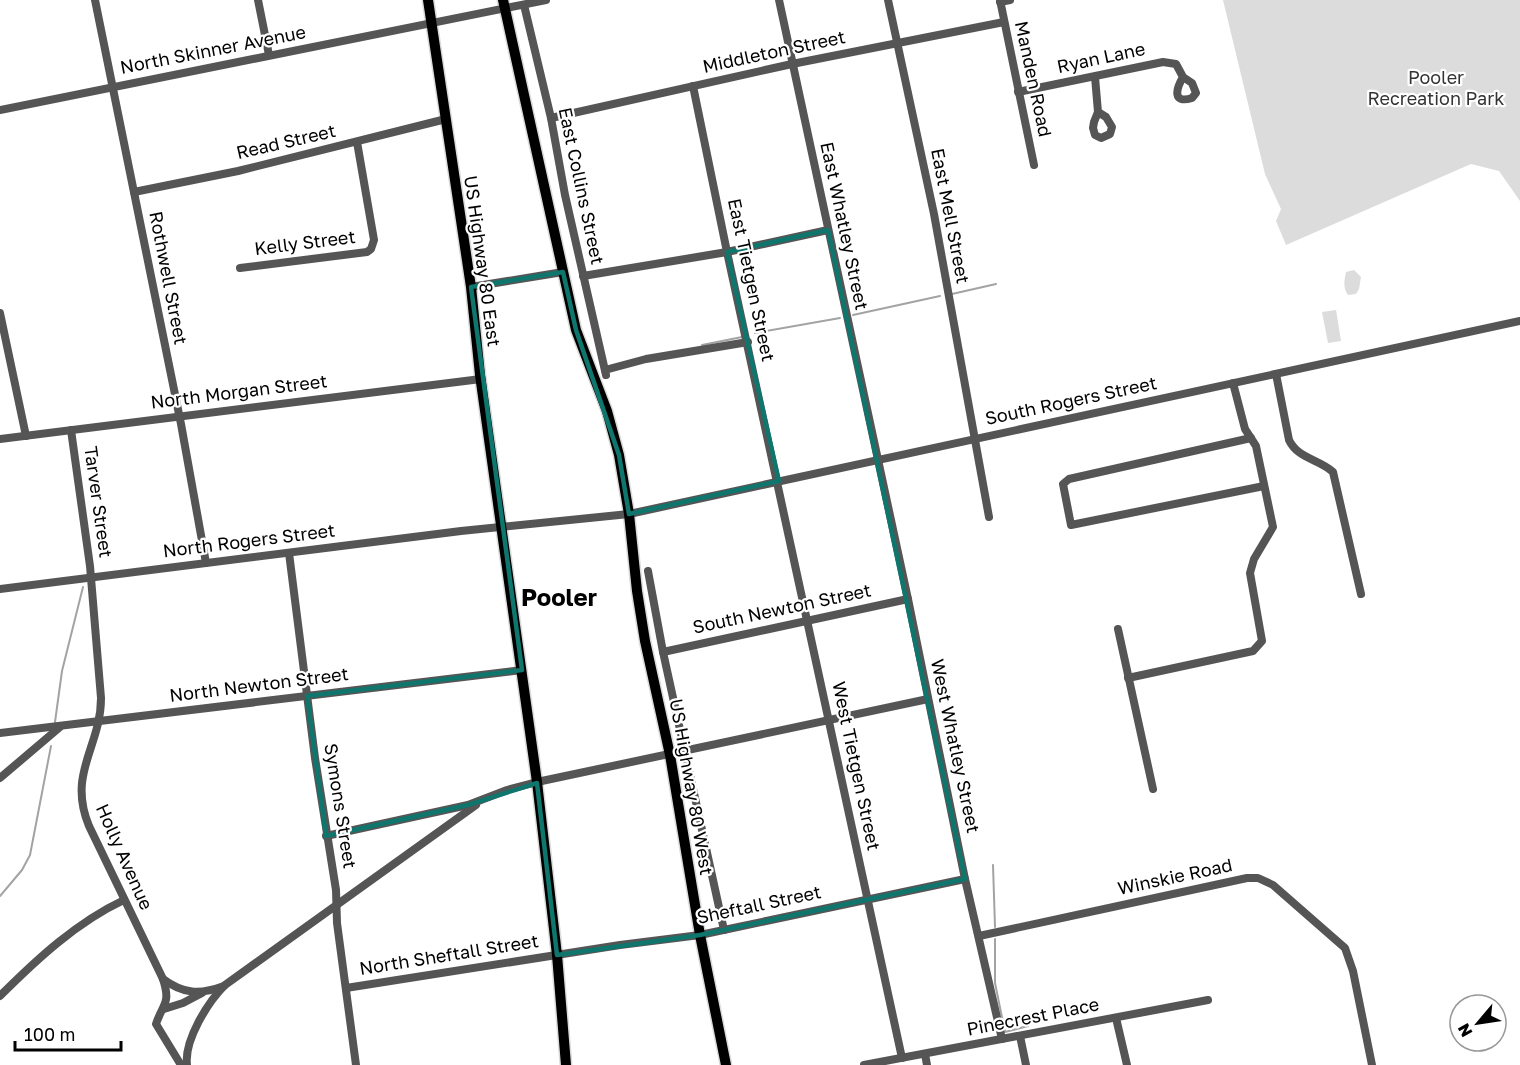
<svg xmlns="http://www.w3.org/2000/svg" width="1520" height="1065" font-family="'Golos Text',sans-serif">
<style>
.green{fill:#dcdcdc}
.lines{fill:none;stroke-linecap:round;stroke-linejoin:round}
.stream{stroke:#a3a3a3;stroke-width:2}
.major-casing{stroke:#dbdbdb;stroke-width:13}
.minor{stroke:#555;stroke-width:8}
.major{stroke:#000;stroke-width:10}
.marked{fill:none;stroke:#0f766e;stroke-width:4.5;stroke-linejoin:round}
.labels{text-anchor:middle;stroke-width:4.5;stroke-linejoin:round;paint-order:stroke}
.street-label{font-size:18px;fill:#000;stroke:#fff}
.park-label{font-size:18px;fill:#333;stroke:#fff}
.district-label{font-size:24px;font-weight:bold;fill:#000;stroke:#fff}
</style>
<rect width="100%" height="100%" fill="#fff"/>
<!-- green -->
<g class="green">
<polygon points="1223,0 1520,0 1520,201 1499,171 1471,164 1286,245 1276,221 1281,209 1265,174"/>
<path d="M1354 270 1361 277 1359 289 1356 294 1348 295C1343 289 1344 280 1346 272Z"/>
<polygon points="1336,310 1341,341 1328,343 1322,312"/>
</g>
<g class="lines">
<!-- stream -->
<g class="stream">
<polyline points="952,294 996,284"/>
<polyline points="853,315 940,296"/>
<polyline points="755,333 840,318"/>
<polyline points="702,345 742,337"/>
<polyline points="55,722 62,671 83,587"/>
<polyline points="993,865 995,927"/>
<polyline points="0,896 22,870 30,855 51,746"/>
<polyline points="995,939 995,983 1005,1032 1028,1026"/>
</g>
<defs>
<g id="major">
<polyline points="428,0 471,287 480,375 537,782 557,955 566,1065"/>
<polyline points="503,0 576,330 607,411 619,455 629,514 637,591 645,641 670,755 700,935 726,1065"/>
</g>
</defs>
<!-- major casing -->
<use href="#major" class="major-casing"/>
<!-- minor -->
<g class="minor">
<polyline points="95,0 181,424 206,563"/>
<polyline points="258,0 269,55"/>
<polyline points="779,0 908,599 965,879 1002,1039"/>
<polyline points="888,0 934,214 989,517"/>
<polyline points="1000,0 1034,165"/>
<polyline points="1000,2 1010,0"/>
<polyline points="524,5 551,118 565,195 606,375"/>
<polyline points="1095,77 1098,112 1094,122 1093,128 1095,135 1101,138 1110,134 1112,127 1106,117 1098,112"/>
<polyline points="693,86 727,252 902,1058"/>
<path d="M1018 92 1163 62 1176 64 1183 77C1176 89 1172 104 1192 98L1196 93 1192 83 1183 77"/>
<polyline points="0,110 546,0"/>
<polyline points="551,118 792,64 1004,22"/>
<polyline points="134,192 238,171 446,119"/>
<polyline points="240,268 367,252 371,249 374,240 357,142"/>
<polyline points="583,276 727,252 828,230"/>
<polyline points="471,287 563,272"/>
<polyline points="0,313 26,436"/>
<polyline points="605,370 646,359 748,342"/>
<path d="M1276 374 1289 440C1298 459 1319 459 1333 472L1361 594"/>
<path d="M71 430 90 566 101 698C101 747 67 773 89 826L163 979C171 1004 163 1003 156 1024L181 1065"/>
<polyline points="1251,438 1069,479 1063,484 1071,525 1264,486"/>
<polyline points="0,439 481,379"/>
<polyline points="289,553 315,758 336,890 337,923 356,1065"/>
<polyline points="648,571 663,652 724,930"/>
<polyline points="0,589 461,531 629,514 1520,321"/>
<polyline points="1118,629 1153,789"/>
<polyline points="663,652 908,599"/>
<polyline points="1128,678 1253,651 1262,641 1250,573 1254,559 1273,527 1256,446 1245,429 1233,383"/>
<polyline points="0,733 522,670"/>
<polyline points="0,778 60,727"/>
<polyline points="326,836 468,805 507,790 537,782 928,699"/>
<polyline points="979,936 1247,878 1258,878 1273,885 1345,948 1353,971 1372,1065"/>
<path d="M163 979C183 994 200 995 224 986"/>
<polyline points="346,988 620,945 700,935 965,879"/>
<path d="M0 996C37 959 77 922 124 900"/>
<polyline points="164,1009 183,1003 202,993"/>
<polyline points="1116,1018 1127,1065"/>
<polyline points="1020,1036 1026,1065"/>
<polyline points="925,1054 927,1065"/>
<path d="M187 1065C184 1040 208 1002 225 985L476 805"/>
<polyline points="864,1065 1208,1000"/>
</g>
<!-- major -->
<use href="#major" class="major"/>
</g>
<!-- marked area -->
<path class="marked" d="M828 230 965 879 700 935 557 955 537 783 468 805 326 836 307 696 522 670 471 287 563 272 576 330 619 455 629 514 779 481 727 252Z"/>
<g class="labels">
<!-- street labels -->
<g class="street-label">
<text transform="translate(213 50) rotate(-11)" y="6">North Skinner Avenue</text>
<text transform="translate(774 52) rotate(-12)" y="6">Middleton Street</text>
<text transform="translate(1101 58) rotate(-12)" y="6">Ryan Lane</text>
<text transform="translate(1033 79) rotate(78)" y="6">Manden Road</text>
<text transform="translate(286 142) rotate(-13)" y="6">Read Street</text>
<text transform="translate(581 186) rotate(78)" y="6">East Collins Street</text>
<text transform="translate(950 216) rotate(79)" y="6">East Mell Street</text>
<text transform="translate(844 226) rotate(78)" y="6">East Whatley Street</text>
<text transform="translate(305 243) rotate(-7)" y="6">Kelly Street</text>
<text transform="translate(482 261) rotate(82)" y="6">US Highway 80 East</text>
<text transform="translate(168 278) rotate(79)" y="6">Rothwell Street</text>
<text transform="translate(751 280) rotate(78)" y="6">East Tietgen Street</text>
<text transform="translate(239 392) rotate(-7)" y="6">North Morgan Street</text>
<text transform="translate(1071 401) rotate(-12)" y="6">South Rogers Street</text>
<text transform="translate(98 502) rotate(82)" y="6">Tarver Street</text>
<text transform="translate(249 541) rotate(-7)" y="6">North Rogers Street</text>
<text transform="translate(782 609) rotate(-12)" y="6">South Newton Street</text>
<text transform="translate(259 685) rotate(-7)" y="6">North Newton Street</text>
<text transform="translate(955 746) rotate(78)" y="6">West Whatley Street</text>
<text transform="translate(856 766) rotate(78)" y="6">West Tietgen Street</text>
<text transform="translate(691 787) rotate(80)" y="6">US Highway 80 West</text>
<text transform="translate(340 806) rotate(81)" y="6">Symons Street</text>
<text transform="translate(124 857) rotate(66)" y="6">Holly Avenue</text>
<text transform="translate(1175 877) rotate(-12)" y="6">Winskie Road</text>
<text transform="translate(759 905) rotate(-12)" y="6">Sheftall Street</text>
<text transform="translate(449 955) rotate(-9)" y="6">North Sheftall Street</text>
<text transform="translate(1033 1017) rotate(-11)" y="6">Pinecrest Place</text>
</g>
<!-- park labels -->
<g class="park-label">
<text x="1436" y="84">Pooler<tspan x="1436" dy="21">Recreation Park</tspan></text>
</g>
<!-- district labels -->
<g class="district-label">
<text x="559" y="606">Pooler</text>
</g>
</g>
<!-- north arrow -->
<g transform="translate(1478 1023) rotate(241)"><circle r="28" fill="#ffffff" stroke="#999999" stroke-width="1.5"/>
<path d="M0-4.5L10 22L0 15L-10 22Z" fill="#000000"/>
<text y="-9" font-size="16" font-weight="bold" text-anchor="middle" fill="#000000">N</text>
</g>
<!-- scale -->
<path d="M15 1041v9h106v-9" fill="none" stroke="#000000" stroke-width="3"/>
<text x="24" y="1041" font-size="18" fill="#000000" stroke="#ffffff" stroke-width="4.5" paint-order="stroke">100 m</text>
</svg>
